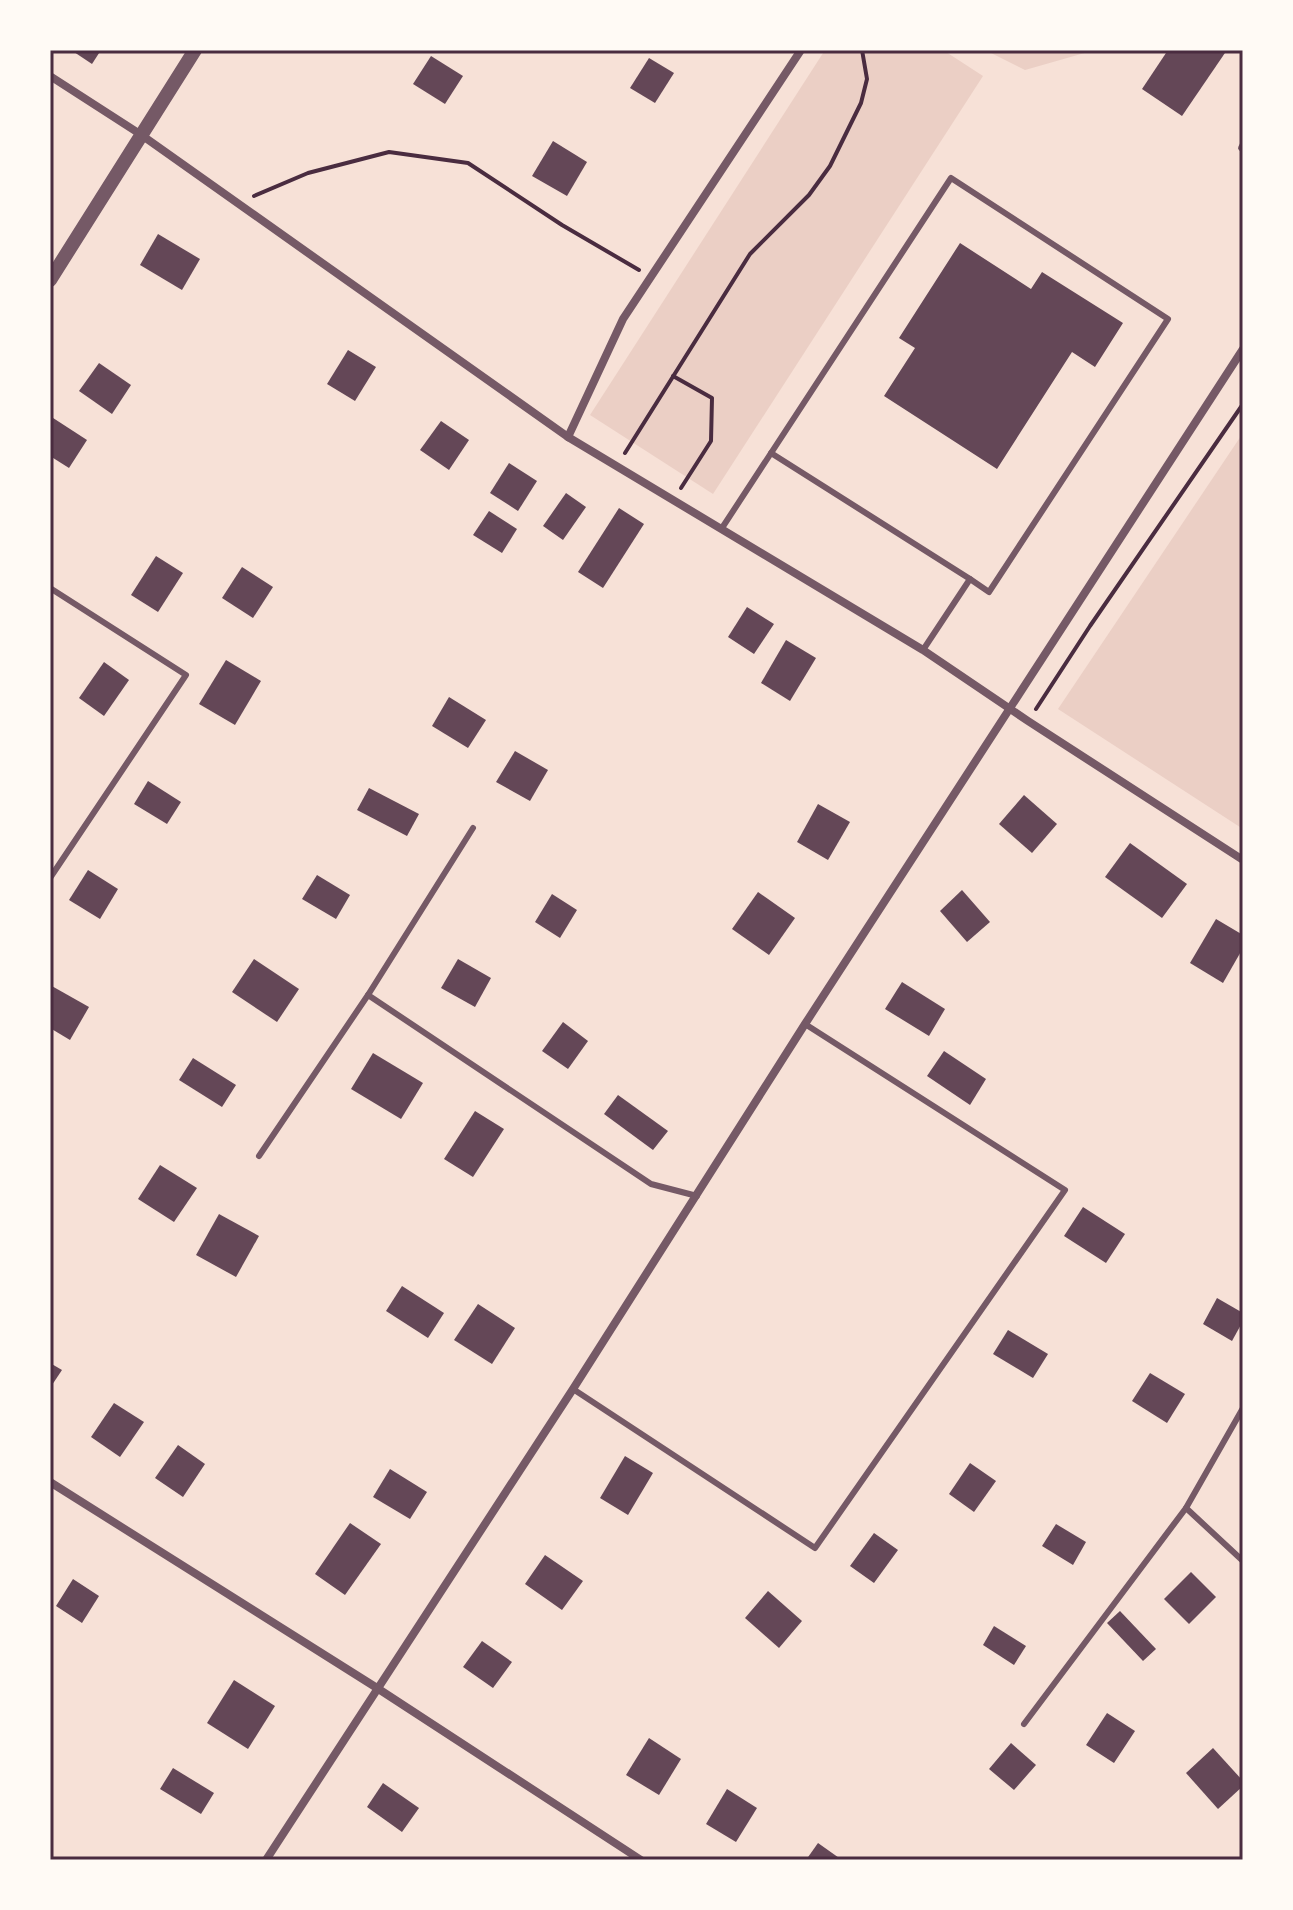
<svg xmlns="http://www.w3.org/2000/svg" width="1293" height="1910" font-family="'DejaVu Sans',sans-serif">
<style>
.green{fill:#ebcfc5}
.building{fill:#644757}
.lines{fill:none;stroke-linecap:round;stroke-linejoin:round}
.path{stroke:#4a2c40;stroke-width:4}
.service{stroke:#755966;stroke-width:6}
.minor{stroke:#755966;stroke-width:8}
.tertiary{stroke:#755966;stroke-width:14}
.neatline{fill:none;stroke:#4a2c40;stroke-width:3}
</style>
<rect width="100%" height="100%" fill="#f7e1d7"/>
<!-- green -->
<g class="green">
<polygon points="825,50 943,50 983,76 713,494 590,415"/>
<polygon points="985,50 1095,50 1025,70"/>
<polygon points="1243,433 1243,829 1058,709"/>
</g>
<!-- building -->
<g class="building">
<polygon points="71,50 101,50 92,64"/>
<polygon points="1168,50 1227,50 1182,116 1142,89"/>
<polygon points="431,56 463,76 445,104 413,84"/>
<polygon points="649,58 674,73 655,103 630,88"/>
<polygon points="553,141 587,162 567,196 532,176"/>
<polygon points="158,234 200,259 182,290 140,265"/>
<polygon points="960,243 1031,289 1042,272 1123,323 1095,367 1072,352 997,469 884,396 915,348 899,338"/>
<polygon points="348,350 376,367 355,401 327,384"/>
<polygon points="99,363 131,385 112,414 79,391"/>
<polygon points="50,416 87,440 69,468 50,456"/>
<polygon points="441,421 469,440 449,470 420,450"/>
<polygon points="509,463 537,481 518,511 490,493"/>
<polygon points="566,493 586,507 563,540 543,526"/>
<polygon points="619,508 644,524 603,588 578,572"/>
<polygon points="489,511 517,529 502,553 473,535"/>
<polygon points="156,556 183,573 158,612 131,595"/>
<polygon points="242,567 273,587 253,618 222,598"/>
<polygon points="747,607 774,624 754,654 728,637"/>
<polygon points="786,640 816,658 790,701 761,683"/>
<polygon points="226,660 261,681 235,725 199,704"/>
<polygon points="104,662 129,680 104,716 79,698"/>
<polygon points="449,697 486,720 468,748 432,726"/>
<polygon points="515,751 548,770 530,801 496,782"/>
<polygon points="148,781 181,802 167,824 134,804"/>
<polygon points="369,788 419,814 407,836 357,810"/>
<polygon points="1024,795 1057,824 1032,853 999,824"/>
<polygon points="818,804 850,822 828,860 797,842"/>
<polygon points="1130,843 1187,884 1162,918 1105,877"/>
<polygon points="88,870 118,889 100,919 69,900"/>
<polygon points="317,875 350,895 336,919 302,899"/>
<polygon points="962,890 990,922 967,942 940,911"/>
<polygon points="758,892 795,918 769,955 732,929"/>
<polygon points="552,894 577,910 560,938 535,922"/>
<polygon points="1216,919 1243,935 1243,948 1223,983 1190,963"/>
<polygon points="254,959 299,989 277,1022 232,992"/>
<polygon points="458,959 491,978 475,1007 441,988"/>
<polygon points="902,982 945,1009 929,1036 885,1009"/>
<polygon points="50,985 89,1007 70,1040 50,1028"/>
<polygon points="563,1022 588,1041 568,1069 542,1051"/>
<polygon points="944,1051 986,1079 970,1105 927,1076"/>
<polygon points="373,1053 423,1083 401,1119 351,1089"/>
<polygon points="193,1058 236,1085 222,1107 179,1080"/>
<polygon points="618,1095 668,1131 653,1150 604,1114"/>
<polygon points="475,1111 504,1129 473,1177 444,1159"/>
<polygon points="160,1165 197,1188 174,1222 138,1199"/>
<polygon points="1083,1207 1125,1234 1106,1263 1064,1236"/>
<polygon points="219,1214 259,1236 236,1277 196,1255"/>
<polygon points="402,1286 444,1313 428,1338 386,1311"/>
<polygon points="1217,1298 1243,1313 1243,1321 1232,1341 1203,1324"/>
<polygon points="478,1304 515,1328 492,1364 454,1340"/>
<polygon points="1008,1330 1048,1354 1033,1378 993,1354"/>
<polygon points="50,1363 62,1370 50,1388"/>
<polygon points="1150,1373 1185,1394 1167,1423 1132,1401"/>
<polygon points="114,1403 144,1422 120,1457 91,1437"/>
<polygon points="178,1445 205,1464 183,1497 155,1478"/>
<polygon points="625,1456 653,1473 628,1515 600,1498"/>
<polygon points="970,1463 996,1481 974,1512 949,1494"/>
<polygon points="390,1469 427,1492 410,1519 373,1497"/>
<polygon points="350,1523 381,1544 345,1595 315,1574"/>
<polygon points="1056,1524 1086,1542 1073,1565 1042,1546"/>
<polygon points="874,1533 898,1550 874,1583 850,1566"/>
<polygon points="545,1555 583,1581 562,1610 525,1584"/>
<polygon points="1191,1572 1216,1597 1189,1624 1164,1599"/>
<polygon points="73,1579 99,1596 82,1623 56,1606"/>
<polygon points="768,1591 802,1621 779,1648 745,1618"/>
<polygon points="1120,1611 1156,1649 1143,1661 1107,1623"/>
<polygon points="994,1626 1026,1646 1014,1665 983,1645"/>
<polygon points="482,1641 512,1662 493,1688 463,1667"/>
<polygon points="234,1680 275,1706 248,1749 207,1723"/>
<polygon points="1107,1713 1135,1731 1114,1763 1086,1745"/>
<polygon points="649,1738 681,1759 659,1795 626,1775"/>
<polygon points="1011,1743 1036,1765 1014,1790 989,1769"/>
<polygon points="1213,1748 1243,1781 1243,1786 1218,1809 1186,1773"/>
<polygon points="173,1768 214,1793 201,1814 160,1789"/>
<polygon points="383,1783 419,1808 402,1832 367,1807"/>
<polygon points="727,1789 757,1808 736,1842 706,1824"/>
<polygon points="818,1843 842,1860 806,1860"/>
</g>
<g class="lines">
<!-- path -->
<g class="path">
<polyline points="254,196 308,173 389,152 468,163 562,225 639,270"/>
<polyline points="673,376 712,398 711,441 681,488"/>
<polyline points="625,453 750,254 809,195 830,166 861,103 867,79 862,50"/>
<polyline points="1036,709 1090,626 1243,404"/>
</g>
<!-- service -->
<g class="service">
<polyline points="1243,144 1241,148 1243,150"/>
<polyline points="771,453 970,579"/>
<polyline points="722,528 951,178 1168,319 989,592 970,579 923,650"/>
<polyline points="50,588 186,675 50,878"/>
<polyline points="473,828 368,995 651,1184 697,1196"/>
<polyline points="259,1156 368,995"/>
<polyline points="573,1389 815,1548 1065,1190 805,1024"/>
<polyline points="1243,1408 1186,1508 1243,1561"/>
<polyline points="1024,1724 1186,1508"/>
</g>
<!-- minor -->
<g class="minor">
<polyline points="50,76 140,134 568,437 923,650 1028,721 1243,860"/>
<polyline points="568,437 623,319 801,50"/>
<polyline points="50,1482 377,1688 641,1860"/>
<polyline points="266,1860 573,1389 805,1024 1243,349"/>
</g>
<!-- tertiary -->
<polyline class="tertiary" points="50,280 195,50"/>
</g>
<!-- border -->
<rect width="1293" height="1910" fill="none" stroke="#fffaf5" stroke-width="104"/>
<rect x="52" y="52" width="1189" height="1806" class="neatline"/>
</svg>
